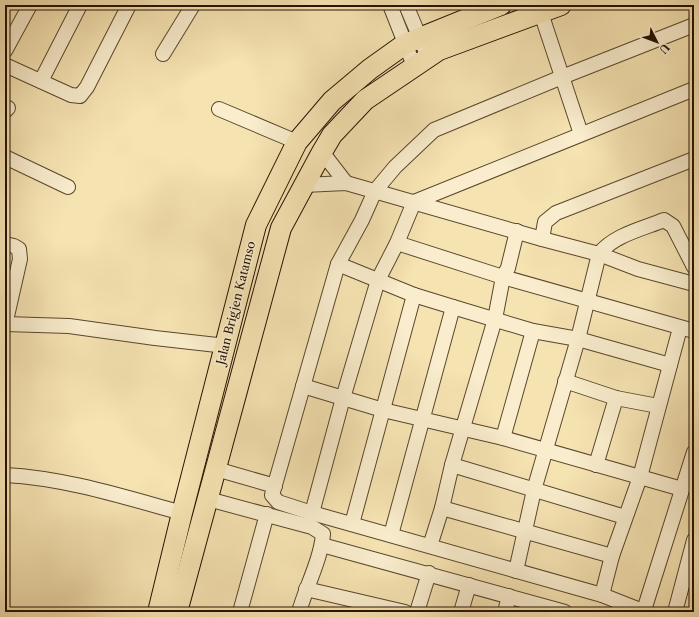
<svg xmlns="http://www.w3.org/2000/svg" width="699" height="617" font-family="'Libre Caslon Text',serif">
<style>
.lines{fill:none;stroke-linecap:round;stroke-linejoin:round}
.minor-casing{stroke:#5a462c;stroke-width:16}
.highway-casing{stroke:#261200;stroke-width:22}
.minor{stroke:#f9edcd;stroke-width:14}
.highway{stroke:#f6e3b2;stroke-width:20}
.labels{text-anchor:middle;stroke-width:3.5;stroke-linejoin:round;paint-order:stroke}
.street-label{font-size:12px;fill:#261200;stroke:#f9edcd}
</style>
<rect width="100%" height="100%" fill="#f6e3b2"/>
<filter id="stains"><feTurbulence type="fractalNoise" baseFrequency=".005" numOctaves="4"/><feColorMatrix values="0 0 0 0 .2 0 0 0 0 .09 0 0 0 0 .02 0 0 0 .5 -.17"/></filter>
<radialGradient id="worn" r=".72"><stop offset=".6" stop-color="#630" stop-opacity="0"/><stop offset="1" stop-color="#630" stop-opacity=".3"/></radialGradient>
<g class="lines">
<defs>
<g id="minor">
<polyline points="390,5 414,66"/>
<polyline points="406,5 428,57"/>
<polyline points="541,13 581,134"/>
<polyline points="694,25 562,77 434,130 395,167 375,191 362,220 338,264 272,495 278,502 312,513 602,595 640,610 645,607 694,452"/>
<polyline points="5,51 30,5"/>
<polyline points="163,54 193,5"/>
<polyline points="5,65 71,95 80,96 87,87 129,5"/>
<polyline points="41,81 80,5"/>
<polyline points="219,109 297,142"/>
<polyline points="5,111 8,108"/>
<polyline points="322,152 346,183"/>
<polyline points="5,157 68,187"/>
<polyline points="304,185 346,183 542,239 599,254 638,269 694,284"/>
<polyline points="542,239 545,222 556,213 694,159"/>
<polyline points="397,243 503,277 694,331"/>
<polyline points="5,244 14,246 19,249 20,259 5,325"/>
<polyline points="338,264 414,295 453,307 533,331 578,339 670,365"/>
<polyline points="5,324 69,326 155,338 226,346"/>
<polyline points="565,381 616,398 658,406"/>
<polyline points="303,386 383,410 503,438 682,489"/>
<polyline points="503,438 533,331"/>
<polyline points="452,465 625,517"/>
<polyline points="596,465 616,398"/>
<polyline points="216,469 275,486"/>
<path d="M5 475C65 478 124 497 182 513"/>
<path d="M208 499 312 527 323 534C321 559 306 587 299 612"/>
<polyline points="442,508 612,556"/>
<polyline points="312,513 343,398 378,280 397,243 414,202 694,89"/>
<polyline points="352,524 414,295"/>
<polyline points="391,535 453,307"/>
<polyline points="322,545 565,612"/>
<polyline points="430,546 442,508 452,465 495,319 503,277 508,268 517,231"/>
<path d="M516 571 534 490 578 339 599 254C614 235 642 229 664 220L673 226 694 267"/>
<polyline points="306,589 405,612"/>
<polyline points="602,595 612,556 640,477 680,328"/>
<polyline points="240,612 267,514"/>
<polyline points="417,612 429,573"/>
<polyline points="461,612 469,585"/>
<polyline points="505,612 509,596"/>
<polyline points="675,612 694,540"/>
</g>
<g id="highway">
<polyline points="158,612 182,513 256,225 297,142 332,101 370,69 405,44 501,5"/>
<polyline points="177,612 281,228 322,152 332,135 365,100 439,50 561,5"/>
</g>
</defs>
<!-- minor casing -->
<use href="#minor" class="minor-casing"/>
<!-- highway casing -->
<use href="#highway" class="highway-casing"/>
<!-- minor -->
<use href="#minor" class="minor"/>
<!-- highway -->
<use href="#highway" class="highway"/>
</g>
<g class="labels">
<!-- street labels -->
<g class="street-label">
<text transform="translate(236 303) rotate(-76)" y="4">Jalan Brigjen Katamso</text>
</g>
</g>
<!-- margin -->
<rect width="699" height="617" fill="none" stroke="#f6e3b2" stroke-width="20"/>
<rect x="6" y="6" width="687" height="605" fill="none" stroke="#261200" stroke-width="2"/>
<rect x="10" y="10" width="679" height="597" fill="none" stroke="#261200"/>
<!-- north arrow -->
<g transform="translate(657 42) rotate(132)" stroke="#f9edcd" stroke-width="3" paint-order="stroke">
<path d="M0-3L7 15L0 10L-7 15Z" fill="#261200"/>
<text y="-6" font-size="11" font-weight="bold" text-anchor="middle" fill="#261200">U</text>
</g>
<rect width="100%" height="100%" filter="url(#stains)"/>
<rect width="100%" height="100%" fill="url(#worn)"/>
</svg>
